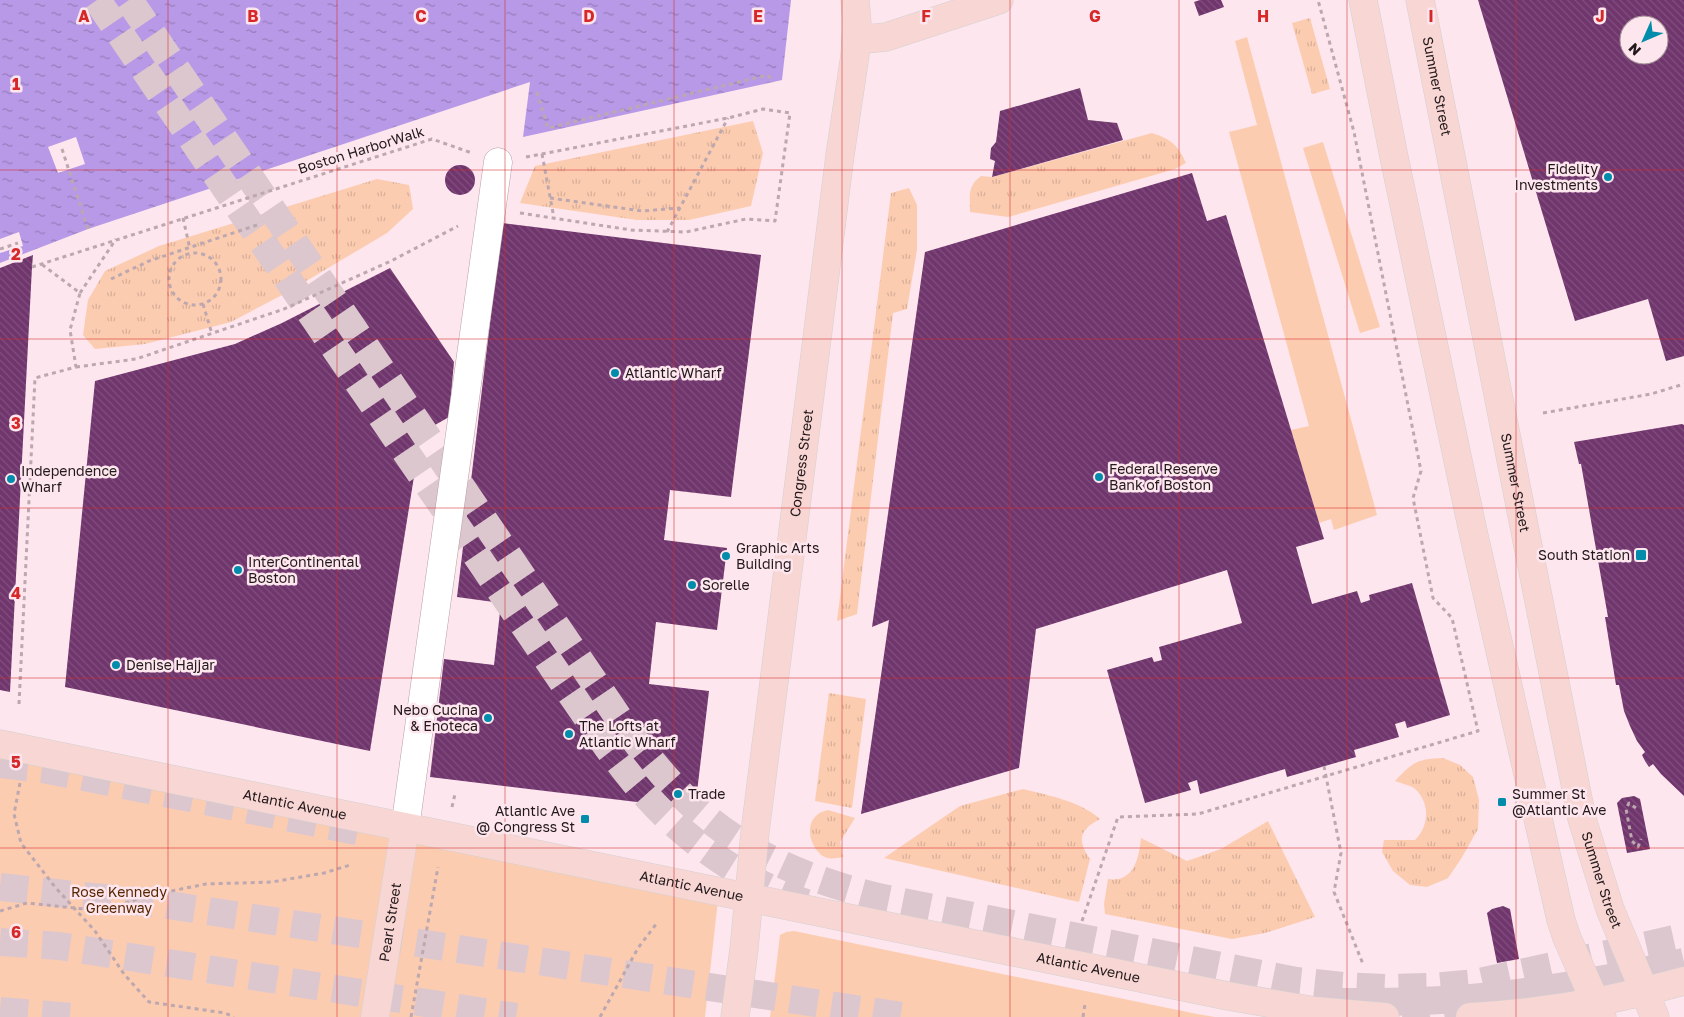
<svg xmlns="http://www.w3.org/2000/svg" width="1684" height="1017" font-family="'Golos Text',sans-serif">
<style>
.grass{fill:url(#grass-tufts)}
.park{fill:#fcccb1}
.water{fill:url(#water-ripples)}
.pier{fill:#fde6ed}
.building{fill:url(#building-back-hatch);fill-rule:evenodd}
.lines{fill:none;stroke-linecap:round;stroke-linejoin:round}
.minor-tunnel{stroke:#dcc7ce;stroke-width:28;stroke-dasharray:28 14;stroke-linecap:butt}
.highway-tunnel{stroke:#dcc7ce;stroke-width:28;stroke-dasharray:28 14;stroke-linecap:butt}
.minor-casing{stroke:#b99ea7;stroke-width:29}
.major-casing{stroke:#d3d1d2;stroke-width:29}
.path{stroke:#bca8ae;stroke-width:3;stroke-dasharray:4 4;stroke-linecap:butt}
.minor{stroke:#fff;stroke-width:28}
.major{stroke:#f8d6d3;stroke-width:28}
.grid{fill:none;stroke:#d62828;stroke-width:1;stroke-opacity:0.55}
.poi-dot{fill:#008caa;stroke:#fde6ed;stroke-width:2}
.labels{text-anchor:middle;stroke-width:5;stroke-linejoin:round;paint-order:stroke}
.street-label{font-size:14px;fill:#23191c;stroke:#fde6ed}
.poi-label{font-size:14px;fill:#23191c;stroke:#fde6ed;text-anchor:start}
.park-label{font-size:14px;fill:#582600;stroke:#fde6ed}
.grid-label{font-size:16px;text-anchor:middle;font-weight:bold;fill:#d62828;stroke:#fde6ed;stroke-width:5;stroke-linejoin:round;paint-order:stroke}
</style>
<defs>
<pattern id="grass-tufts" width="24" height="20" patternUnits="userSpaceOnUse" patternTransform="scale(1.25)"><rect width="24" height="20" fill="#fcccb1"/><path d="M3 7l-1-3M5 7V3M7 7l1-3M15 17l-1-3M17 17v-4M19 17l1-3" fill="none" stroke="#d8af98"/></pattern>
<pattern id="water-ripples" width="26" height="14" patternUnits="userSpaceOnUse" patternTransform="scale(1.25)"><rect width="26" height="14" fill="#b899e7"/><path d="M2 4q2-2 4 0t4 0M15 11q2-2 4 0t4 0" fill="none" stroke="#957cba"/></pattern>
<pattern id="building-back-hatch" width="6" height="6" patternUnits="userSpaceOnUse" patternTransform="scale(1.25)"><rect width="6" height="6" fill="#70356d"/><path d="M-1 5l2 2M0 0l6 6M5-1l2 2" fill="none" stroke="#7f507d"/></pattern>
</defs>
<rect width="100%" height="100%" fill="#fde6ed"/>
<!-- grass -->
<g class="grass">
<polygon points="1310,18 1330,89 1312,94 1292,23"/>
<polygon points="753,121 763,153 751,206 689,220 637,220 520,203 535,166"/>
<path d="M1152 133C1171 139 1178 145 1186 163L1175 169 1008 217 970 212C970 197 967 186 981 176L992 177Z"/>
<polygon points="377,179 409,185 413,209 387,233 286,293 231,322 145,344 95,349 83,335 88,300 105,271 159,246"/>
<polygon points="909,188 917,205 917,250 907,309 893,313 857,614 837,621 891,193"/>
<polygon points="829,693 866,699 852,808 815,801"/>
<path d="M1443 758 1460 765 1473 777 1479 800 1478 829 1461 859 1448 878 1427 887 1410 885 1393 871 1382 852 1384 840H1415C1429 826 1431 803 1414 788 1409 785 1400 783 1395 781 1413 762 1417 759 1443 758Z"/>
<path d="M1023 789C1050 796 1080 801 1100 819 1079 830 1077 840 1090 859L1079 902 884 858 960 806Z"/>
<path d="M828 810 855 818 840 842 843 857C838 858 832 859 827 858 812 853 803 826 817 815 820 812 825 811 828 810Z"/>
<path d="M1268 821 1315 917 1265 933 1232 939 1105 914 1104 904 1108 879C1134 883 1139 858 1141 838L1187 861 1221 849Z"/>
</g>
<!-- park -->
<g class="park">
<polygon points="1247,37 1377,515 1334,530 1331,519 1319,523 1291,430 1309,426 1229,132 1257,125 1235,41"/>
<polygon points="1323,142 1380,327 1360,333 1303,148"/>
<polygon points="0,757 718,900 705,1017 0,1017"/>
<polygon points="794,931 1197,1014 1215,1017 770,1017 780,935 786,932"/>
</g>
<!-- water -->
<polygon class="water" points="0,0 791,0 782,80 523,137 530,82 88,229 0,263"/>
<!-- pier -->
<g class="pier">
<polygon points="76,137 85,164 58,173 48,147"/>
<polygon points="19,232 23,246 0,253 0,239"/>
</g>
<!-- building -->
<g class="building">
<polygon points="1200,0 1221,0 1224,7 1199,16 1194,2"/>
<path d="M1478 0H1684V356L1666 361 1648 299 1575 321ZM1629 25H1659V55H1629Z"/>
<polygon points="1080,88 1088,120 1117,123 1123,140 992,177 995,161 990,159 991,148 996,142 1000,111"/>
<circle cx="460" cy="180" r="15"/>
<polygon points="1192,173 1207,221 1226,215 1324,539 1296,547 1312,604 1357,591 1361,603 1370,600 1369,595 1412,583 1450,715 1407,728 1405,721 1395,724 1399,737 1354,750 1356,757 1287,777 1285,769 1200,794 1197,780 1188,783 1191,790 1145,803 1107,670 1152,657 1154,662 1162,660 1159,647 1242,623 1227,570 1036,629 1019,768 861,814 889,620 872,627 925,252"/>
<polygon points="502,223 761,255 731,497 670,490 664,540 727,548 717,630 656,622 649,684 709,691 695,809 430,777 444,659 494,665 501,603 457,597"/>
<polygon points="33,255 32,267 10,692 0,690 0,268"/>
<polygon points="390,268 454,362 449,417 421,433 370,751 65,687 95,381 235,344 282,323"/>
<polygon points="1682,424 1684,425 1684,796 1661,774 1653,764 1649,767 1645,761 1642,755 1645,752 1637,741 1630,726 1624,711 1619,685 1616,685 1605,617 1608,617 1581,464 1579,464 1574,442"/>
<polygon points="1634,796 1640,799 1650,849 1627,853 1617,803 1622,798"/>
<polygon points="1503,906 1510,909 1519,959 1497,963 1487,913 1492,909"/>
</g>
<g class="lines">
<!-- minor-tunnel -->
<g class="minor-tunnel">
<path d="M97 0 608 748C618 761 627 773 637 785 680 837 742 881 806 903"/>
<path d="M129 0 629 733C648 757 667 781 689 802 744 854 807 879 878 897L1296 981 1342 986 1386 988 1431 987 1475 983 1684 937"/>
<polyline points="1360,1013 1386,1014 1433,1012 1479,1007 1684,963"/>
</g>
<!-- highway-tunnel -->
<g class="highway-tunnel">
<polyline points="0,764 43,769 367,833"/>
<polyline points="0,887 161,904 908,1017"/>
<polyline points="0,942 59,946 516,1017"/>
<path d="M1334 1002C1383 1002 1433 1002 1482 997 1550 990 1617 978 1684 962"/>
<polyline points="0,1011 74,1017"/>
</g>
<defs>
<polyline id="minor" points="405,828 498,162"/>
<g id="major">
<polyline points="1363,0 1394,157 1472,527 1561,920 1567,938 1602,1017"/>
<path id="s1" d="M1420 0 1582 819 1610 909 1655 1017"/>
<polyline points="856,40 886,37 999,0"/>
<path id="s2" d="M0 744 1228 996 1315 1011 1385 1017"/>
<path id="s3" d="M375 1017 405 828"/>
<path id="s4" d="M735 1017 744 949 755 832 775 674 840 155 855 55 857 24 855 0"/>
<path d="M1470 1017C1543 1013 1614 1001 1684 981"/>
</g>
</defs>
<!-- minor casing -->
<use href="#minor" class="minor-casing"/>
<!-- major casing -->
<use href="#major" class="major-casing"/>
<!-- path -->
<g class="path">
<polyline points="537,92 548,128 768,75 773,82"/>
<polyline points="62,149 88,229"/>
<polyline points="542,154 554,218"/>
<polyline points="550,198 642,211 680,208"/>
<polyline points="520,213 631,230 686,232 746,219 775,221 790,113 763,109 728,118 526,157"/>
<polyline points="183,218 190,249"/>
<polyline points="667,232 728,118"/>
<polyline points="0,249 18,243"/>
<circle cx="195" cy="279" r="26"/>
<polyline points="32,267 432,139 472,153"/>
<polyline points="111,279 149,261 260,224"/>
<polyline points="80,293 116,239"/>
<polyline points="203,304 212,334"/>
<polyline points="76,367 136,359 284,309 391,261 458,226"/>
<polyline points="1543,413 1651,394 1684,384"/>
<polyline points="19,704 35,378 76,367 70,330 80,293 40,263"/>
<polyline points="1324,766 1341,853 1334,892 1363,964"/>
<polyline points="20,783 14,814 21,843 55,887 95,931 124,974 149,1002 225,1013 234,1017"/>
<polyline points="452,807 455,794"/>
<polyline points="1636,808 1629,803 1626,809 1632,841 1638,847 1641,839"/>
<polyline points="0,911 27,903 103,911 146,896 206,884 272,882 324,873 350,865"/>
<polyline points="1082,921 1118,817 1198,814 1478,731 1452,618 1433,598 1413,498 1421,471 1354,132 1318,0"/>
<polyline points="411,1017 438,867"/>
<polyline points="600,1017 638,948 657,923"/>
<polyline points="1083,1017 1085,1004"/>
</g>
<!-- minor -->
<use href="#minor" class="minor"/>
<!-- major -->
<use href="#major" class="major"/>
</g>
<!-- grid -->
<path class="grid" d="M168 0V1017M337 0V1017M505 0V1017M674 0V1017M842 0V1017M1010 0V1017M1179 0V1017M1347 0V1017M1516 0V1017M0 170H1684M0 339H1684M0 508H1684M0 678H1684M0 848H1684"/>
<!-- markers -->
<g class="poi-dot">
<circle cx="1608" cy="177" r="5"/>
<circle cx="615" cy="373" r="5"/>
<circle cx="1099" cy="477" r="5"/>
<circle cx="11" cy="479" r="5"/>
<rect x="1635" y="549" width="12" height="12" rx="2.5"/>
<circle cx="726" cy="556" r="5"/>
<circle cx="238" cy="570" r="5"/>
<circle cx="692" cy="585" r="5"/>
<circle cx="116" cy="665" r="5"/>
<circle cx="488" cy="718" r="5"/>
<circle cx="569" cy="734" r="5"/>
<circle cx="678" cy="794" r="5"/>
<rect x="1497" y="797" width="10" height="10" rx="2.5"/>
<rect x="580" y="814" width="10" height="10" rx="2.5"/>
</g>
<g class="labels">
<!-- street labels -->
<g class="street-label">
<text dy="5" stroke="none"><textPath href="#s1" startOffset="88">Summer Street</textPath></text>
<text transform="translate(361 150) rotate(-17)" y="5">Boston HarborWalk</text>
<text dy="5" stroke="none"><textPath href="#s4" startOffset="558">Congress Street</textPath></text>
<text dy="5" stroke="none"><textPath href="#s1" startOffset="492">Summer Street</textPath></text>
<text dy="5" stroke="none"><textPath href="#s2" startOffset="301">Atlantic Avenue</textPath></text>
<text dy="5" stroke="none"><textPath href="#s1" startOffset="899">Summer Street</textPath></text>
<text dy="5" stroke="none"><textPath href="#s2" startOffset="706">Atlantic Avenue</textPath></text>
<text dy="5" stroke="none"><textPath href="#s3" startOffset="96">Pearl Street</textPath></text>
<text dy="5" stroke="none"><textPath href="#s2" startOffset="1111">Atlantic Avenue</textPath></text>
</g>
<!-- poi labels -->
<g class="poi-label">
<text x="1598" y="174" text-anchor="end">Fidelity<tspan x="1598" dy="16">Investments</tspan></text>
<text x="625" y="378">Atlantic Wharf</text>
<text x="1109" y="474">Federal Reserve<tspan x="1109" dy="16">Bank of Boston</tspan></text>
<text x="21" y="476">Independence<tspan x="21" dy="16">Wharf</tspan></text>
<text x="736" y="553">Graphic Arts<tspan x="736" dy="16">Building</tspan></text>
<text x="1630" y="560" text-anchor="end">South Station</text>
<text x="248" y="567">InterContinental<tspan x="248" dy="16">Boston</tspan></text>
<text x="702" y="590">Sorelle</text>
<text x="126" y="670">Denise Hajjar</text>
<text x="478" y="715" text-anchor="end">Nebo Cucina<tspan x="478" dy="16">&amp; Enoteca</tspan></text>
<text x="579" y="731">The Lofts at<tspan x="579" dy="16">Atlantic Wharf</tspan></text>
<text x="688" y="799">Trade</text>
<text x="1512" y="799">Summer St<tspan x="1512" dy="16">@Atlantic Ave</tspan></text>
<text x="575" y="816" text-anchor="end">Atlantic Ave<tspan x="575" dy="16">@ Congress St</tspan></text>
</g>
<!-- park labels -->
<g class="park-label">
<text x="119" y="897">Rose Kennedy<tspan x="119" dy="16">Greenway</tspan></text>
</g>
</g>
<g class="grid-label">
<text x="84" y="22">A</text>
<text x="253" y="22">B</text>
<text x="421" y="22">C</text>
<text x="589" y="22">D</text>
<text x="758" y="22">E</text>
<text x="926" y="22">F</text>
<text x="1095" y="22">G</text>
<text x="1263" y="22">H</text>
<text x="1431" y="22">I</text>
<text x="1600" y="22">J</text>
<text x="16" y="90">1</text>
<text x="16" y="260">2</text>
<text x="16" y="429">3</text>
<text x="16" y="599">4</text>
<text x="16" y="768">5</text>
<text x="16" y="938">6</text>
</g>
<!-- north arrow -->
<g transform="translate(1644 40) rotate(225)"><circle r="24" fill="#fde6ed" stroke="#a69499"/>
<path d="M0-4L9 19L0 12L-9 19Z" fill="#008caa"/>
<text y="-8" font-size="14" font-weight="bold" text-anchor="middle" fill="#23191c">N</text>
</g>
</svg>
